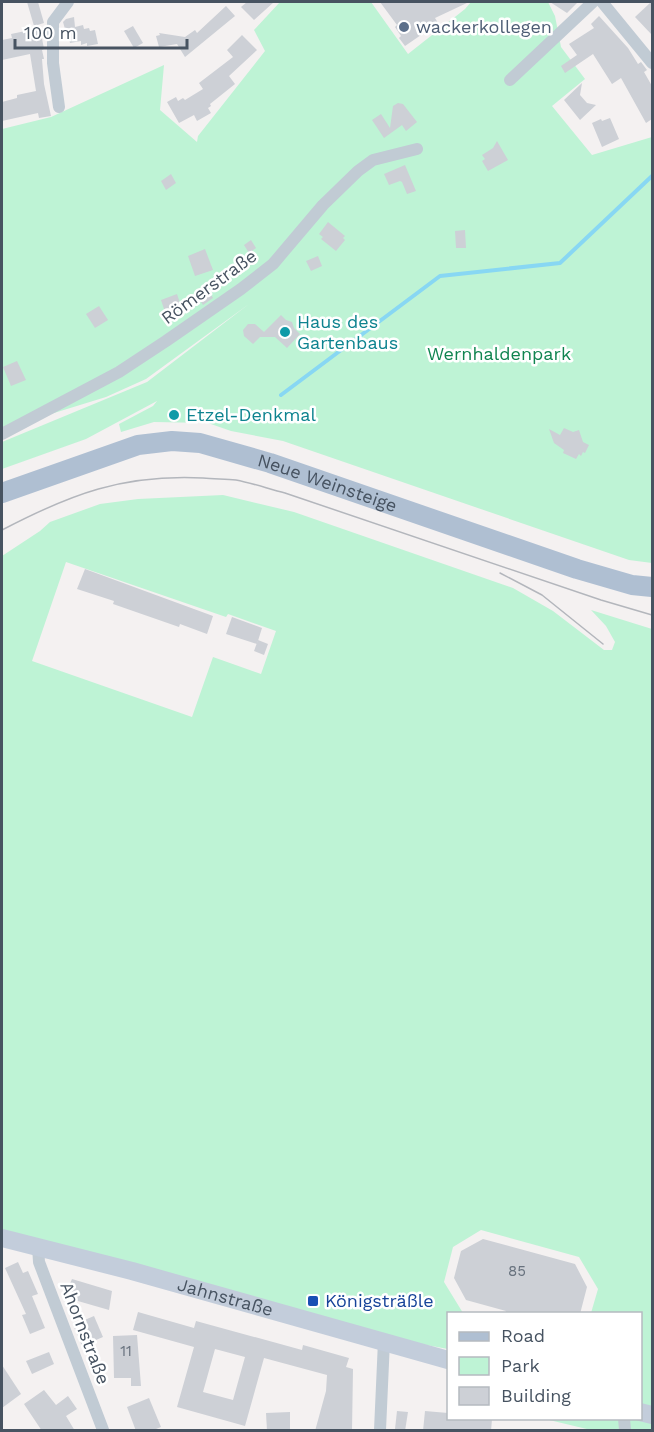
<svg xmlns="http://www.w3.org/2000/svg" width="654" height="1432" font-family="'Work Sans',sans-serif">
<style>
.green{fill:#bef3d5;fill-rule:evenodd}
.lines{fill:none;stroke-linecap:round;stroke-linejoin:round}
.stream{stroke:#88d7f3;stroke-width:4}
.building{fill:#cdd0d6;fill-rule:evenodd}
.minor{stroke:#c1cbd4;stroke-width:12}
.secondary{stroke:#c3cddb;stroke-width:18}
.primary{stroke:#afbfd2;stroke-width:20}
.tram{stroke:#b3b6bc;stroke-width:1.5}
.service-dot{fill:#5c6f8a;stroke:#fff;stroke-width:2}
.culture-dot{fill:#0f9aa8;stroke:#fff;stroke-width:2}
.transit-dot{fill:#1a4fb4;stroke:#fff;stroke-width:2}
.labels{text-anchor:middle;stroke-width:5;stroke-linejoin:round;paint-order:stroke}
.number-label{font-size:15px;fill:#68727e}
.service-label{font-size:18px;fill:#4e5e75;stroke:#fff;text-anchor:start}
.street-label{font-size:18px;fill:#475361;stroke:#fff}
.culture-label{font-size:18px;fill:#0d838f;stroke:#fff;text-anchor:start}
.park-label{font-size:18px;fill:#108450;stroke:#fff}
.transit-label{font-size:18px;fill:#164399;stroke:#fff;text-anchor:start}
</style>
<rect width="100%" height="100%" fill="#f4f1f1"/>
<!-- green -->
<g class="green">
<polygon points="280,2 371,2 408,54 465,9 471,2 548,2 555,16 561,47 585,79 552,106 592,155 652,137 652,563 629,560 283,441 231,431 208,423 154,422 121,432 119,424 153,406 157,401 86,439 2,469 2,442 147,382 249,304 146,379 106,397 2,429 2,129 51,117 164,65 160,110 197,142 198,136 265,51 254,30"/>
<path d="M223 495 294 512 513 588 553 611 604 650H612L615 642 606 626 591 610 652 629V1430H591L545 1419 640 1418V1314L591 1313 598 1289 579 1257 481 1230 453 1247 444 1282 463 1313 448 1314V1349L378 1336 2 1230V556L40 531 50 522 100 504 138 499ZM66 562 226 617 228 614 276 631 261 674 213 657 192 717 32 661Z"/>
</g>
<g class="lines">
<!-- stream -->
<polyline class="stream" points="281,395 440,276 560,263 652,176"/>
</g>
<!-- building -->
<g class="building">
<polygon points="27,2 38,2 44,23 34,26"/>
<polygon points="247,2 274,2 254,20 241,7"/>
<polygon points="380,2 469,2 435,18 438,23 419,33 421,35 405,46 399,38 401,36 395,27 397,25"/>
<polygon points="550,2 578,2 567,13"/>
<polygon points="651,2 652,2 652,35 635,17"/>
<polygon points="226,6 235,16 185,57 177,44 159,47 156,36 160,35 159,33 185,37 195,30 197,33"/>
<polygon points="599,16 628,48 638,64 641,62 647,70 644,72 652,86 652,119 646,123 621,78 612,84 593,54 565,73 561,66 577,55 569,44 594,28 591,24"/>
<polygon points="74,17 75,27 65,29 63,22 66,19"/>
<polygon points="83,25 84,29 89,28 90,31 95,30 98,44 87,46 87,43 81,45 81,41 70,43 67,29"/>
<polygon points="133,26 143,43 134,48 124,31"/>
<polygon points="40,28 44,49 42,50 44,59 42,59 44,84 51,116 39,118 38,113 2,121 2,102 17,98 17,95 36,91 30,54 2,60 2,40 12,38 11,34"/>
<polygon points="242,35 257,50 229,76 235,84 210,104 211,106 208,108 211,113 197,121 194,115 179,123 167,102 176,97 178,101 183,98 185,100 203,89 199,83 233,57 227,50"/>
<polygon points="582,83 580,95 587,103 596,105 580,120 564,100"/>
<polygon points="398,103 403,104 417,122 406,131 402,125 384,138 372,120 381,114 390,128 393,106"/>
<polygon points="610,118 619,139 602,147 592,123 601,119 602,121"/>
<polygon points="497,141 508,160 488,171 482,161 485,159 482,155 493,148"/>
<polygon points="405,165 416,191 407,194 402,182 400,181 389,185 384,174"/>
<polygon points="171,174 176,183 166,190 161,181"/>
<polygon points="328,222 345,236 343,238 345,240 336,251 321,239 323,237 319,234"/>
<polygon points="465,230 466,248 456,248 455,231"/>
<polygon points="251,240 256,248 249,253 244,245"/>
<polygon points="205,249 213,270 195,276 188,256"/>
<polygon points="318,256 322,266 311,271 306,261"/>
<polygon points="208,290 213,298 203,305 198,297"/>
<polygon points="177,294 182,309 166,315 161,300"/>
<polygon points="99,306 108,320 95,328 86,314"/>
<polygon points="281,315 286,320 292,322 294,328 300,334 287,348 275,337 260,337 253,344 244,336 243,330 248,324 255,324 264,332"/>
<polygon points="17,361 26,380 11,386 3,367"/>
<polygon points="564,428 573,432 579,430 583,442 589,445 585,453 583,452 581,456 579,454 576,459 563,453 564,450 554,443 549,429 560,435"/>
<polygon points="85,569 213,616 207,634 180,624 179,627 113,604 114,601 77,589"/>
<polygon points="232,617 262,628 257,644 226,634"/>
<polygon points="258,640 268,644 264,655 254,651"/>
<polygon points="483,1239 575,1264 587,1287 580,1314 505,1314 506,1311 466,1300 454,1278 461,1251"/>
<polygon points="18,1262 23,1273 28,1271 38,1294 32,1296 45,1328 30,1334 22,1315 26,1314 5,1268"/>
<polygon points="72,1279 112,1291 109,1310 64,1297"/>
<path d="M138 1312 194 1328 196 1321 302 1350 303 1345 349 1358 346 1367 353 1369 352 1431H315L326 1391 327 1375 264 1358 245 1426 177 1407 194 1347 133 1330ZM215 1349 245 1357 233 1400 203 1392Z"/>
<polygon points="94,1316 103,1337 82,1346 73,1325"/>
<polygon points="137,1335 141,1386 131,1386 131,1378 114,1378 113,1336"/>
<polygon points="49,1352 54,1364 32,1374 26,1361"/>
<polygon points="2,1365 21,1394 2,1408"/>
<polygon points="44,1390 56,1405 68,1396 77,1409 66,1416 75,1431 42,1431 24,1404"/>
<polygon points="149,1398 161,1427 151,1431 136,1431 127,1407"/>
<polygon points="397,1411 408,1412 405,1431 395,1429"/>
<polygon points="425,1411 448,1413 448,1419 492,1419 491,1431 423,1431"/>
<polygon points="290,1412 290,1431 267,1431 266,1413"/>
</g>
<g class="lines">
<!-- minor -->
<g class="minor">
<polyline points="602,2 652,63"/>
<polyline points="510,80 593,2"/>
<polyline points="59,107 53,63 53,22 68,2"/>
<polyline points="2,434 119,372 166,341 241,289 273,264 323,205 358,171 373,160 417,149"/>
<polyline points="38,1246 39,1262 103,1430"/>
<polyline points="624,1418 625,1430"/>
<polyline points="380,1430 384,1341"/>
</g>
<!-- secondary -->
<g class="secondary">
<path id="s1" d="M2 1238 132 1271 448 1360"/>
<polyline points="640,1412 652,1415"/>
</g>
<!-- primary -->
<path class="primary" id="s2" d="M2 493 138 445 172 441 200 443 270 463 577 569 632 585 652 587"/>
<!-- tram -->
<g class="tram">
<path d="M2 530C71 494 123 474 203 478 214 479 225 479 236 480 252 483 269 489 285 493L601 600 652 615"/>
<polyline points="500,573 542,595 603,644"/>
</g>
</g>
<!-- markers -->
<circle class="service-dot" cx="404" cy="27" r="6"/>
<g class="culture-dot">
<circle cx="285" cy="332" r="6"/>
<circle cx="174" cy="415" r="6"/>
</g>
<rect class="transit-dot" x="307" y="1295" width="12" height="12" rx="3"/>
<g class="labels">
<!-- number labels -->
<g class="number-label">
<text x="517" y="1276">85</text>
<text x="126" y="1356">11</text>
</g>
<!-- service labels -->
<g class="service-label">
<text x="416" y="33">wackerkollegen</text>
</g>
<!-- street labels -->
<g class="street-label">
<text transform="translate(209 287) rotate(-36)" y="6">Römerstraße</text>
<text dy="6" stroke="none"><textPath href="#s2" startOffset="340">Neue Weinsteige</textPath></text>
<text dy="6" stroke="none"><textPath href="#s1" startOffset="231">Jahnstraße</textPath></text>
<text transform="translate(85 1333) rotate(69)" y="6">Ahornstraße</text>
</g>
<!-- culture labels -->
<g class="culture-label">
<text x="297" y="328">Haus des<tspan x="297" dy="21">Gartenbaus</tspan></text>
<text x="186" y="421">Etzel-Denkmal</text>
</g>
<!-- park labels -->
<g class="park-label">
<text x="499" y="360">Wernhaldenpark</text>
</g>
<!-- transit labels -->
<g class="transit-label">
<text x="325" y="1307">Königsträßle</text>
</g>
</g>
<!-- border -->
<rect width="654" height="1432" fill="none" stroke="#475361" stroke-width="6"/>
<!-- legend -->
<rect x="447" y="1312" width="195" height="108" fill="#ffffff" stroke="#b5bac0" stroke-width="1.5"/>
<rect x="459" y="1332" width="30" height="9" fill="#afbfd2" stroke="#b5bac0" stroke-width="1.5"/>
<text x="501" y="1342" font-size="18" fill="#475361">Road</text>
<rect x="459" y="1357" width="30" height="18" fill="#bef3d5" stroke="#b5bac0" stroke-width="1.5"/>
<text x="501" y="1372" font-size="18" fill="#475361">Park</text>
<rect x="459" y="1387" width="30" height="18" fill="#cdd0d6" stroke="#b5bac0" stroke-width="1.5"/>
<text x="501" y="1402" font-size="18" fill="#475361">Building</text>
<!-- scale -->
<path d="M15 39v9h172v-9" fill="none" stroke="#475361" stroke-width="3"/>
<text x="24" y="39" font-size="18" fill="#475361" stroke="#ffffff" stroke-width="4.5" paint-order="stroke">100 m</text>
</svg>
